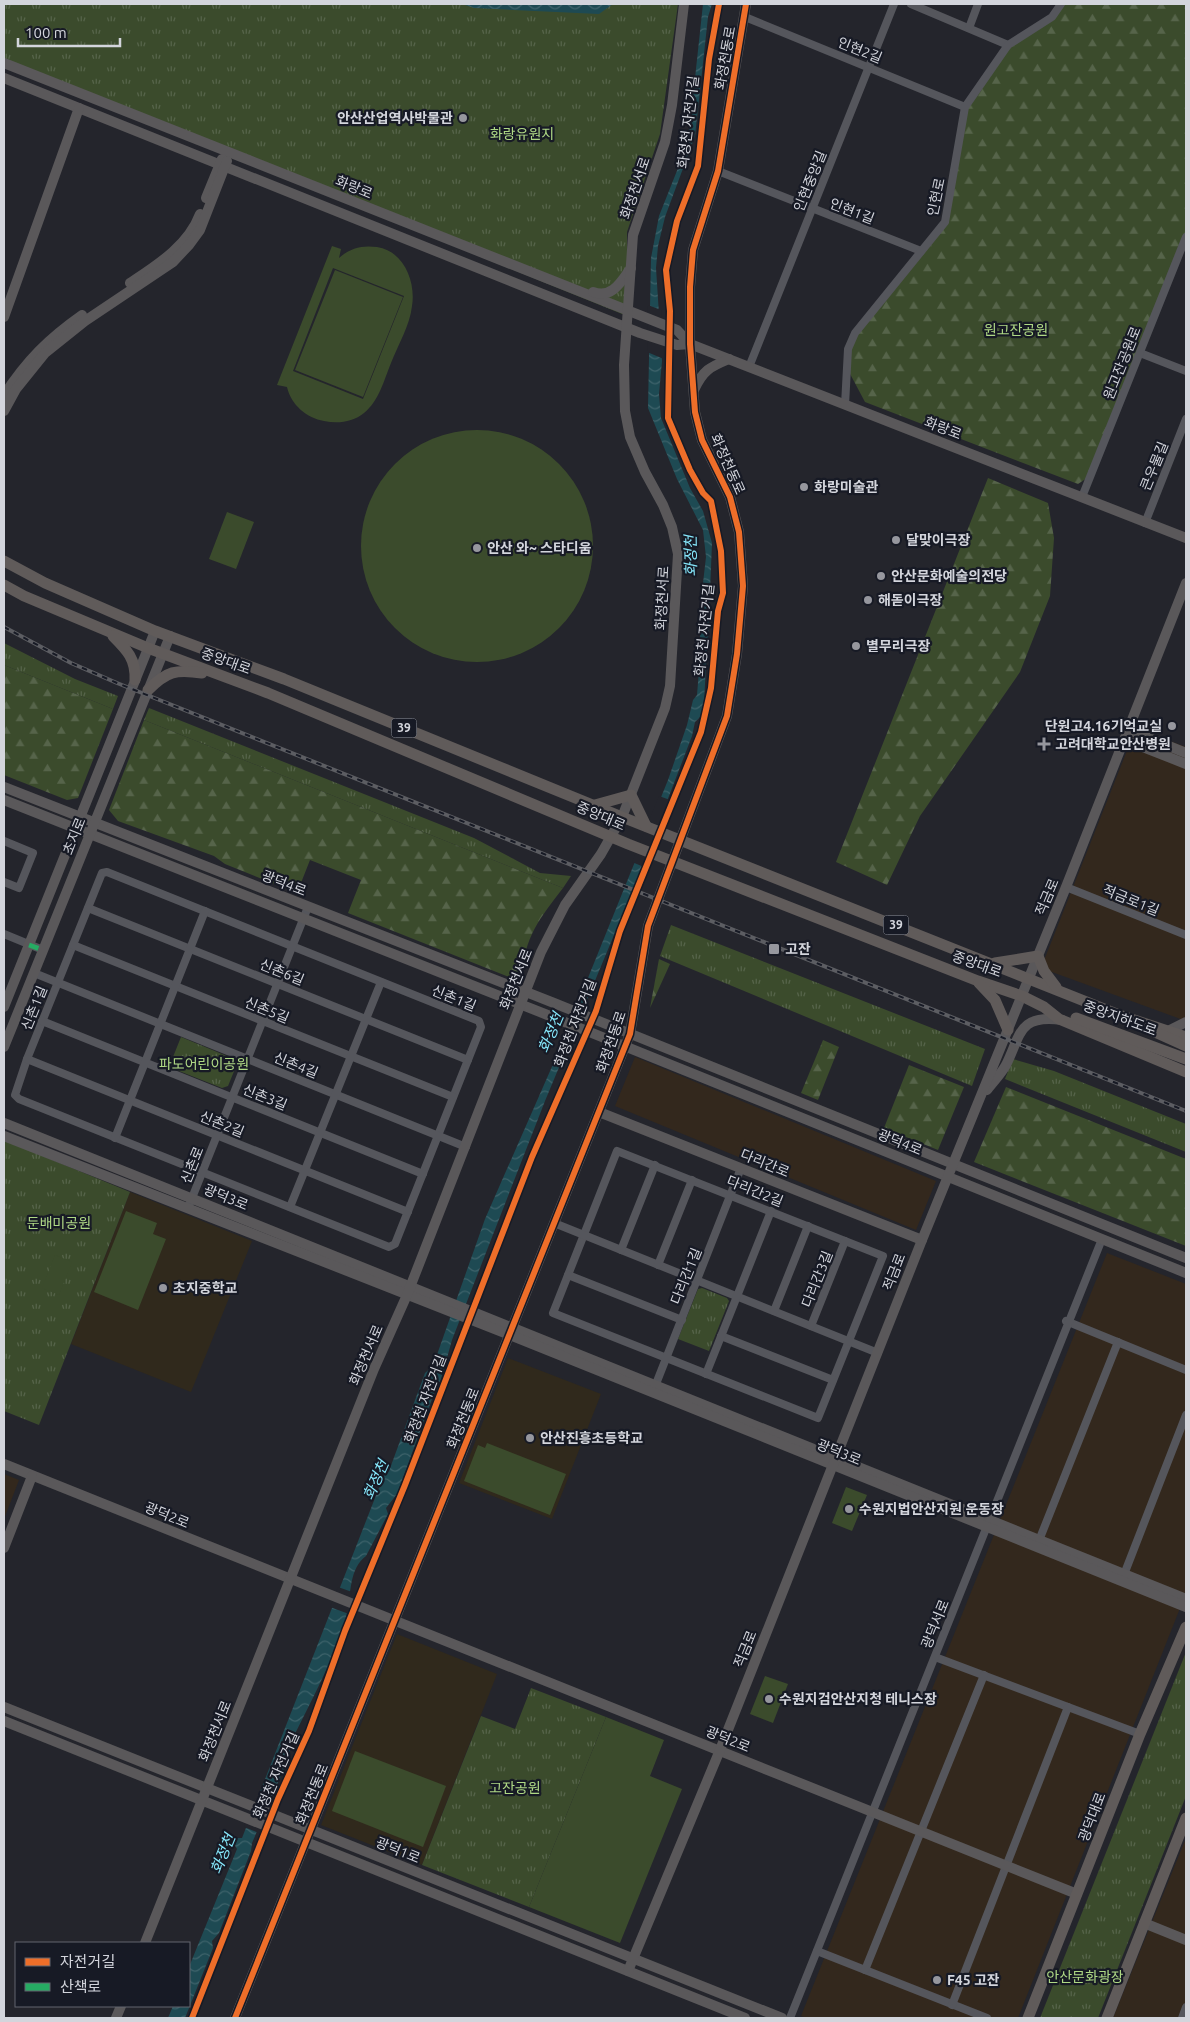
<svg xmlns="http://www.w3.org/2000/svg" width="1190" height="2022" font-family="Ubuntu,'Noto Sans KR',sans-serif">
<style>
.commercial{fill:#33281d}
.education{fill:#30291c}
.grass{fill:url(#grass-tufts)}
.forest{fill:url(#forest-firs)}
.garden{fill:#3b4b2c;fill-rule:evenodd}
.water{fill:url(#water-waves)}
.pier{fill:#24252c}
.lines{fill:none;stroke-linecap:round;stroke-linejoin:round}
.street{stroke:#55565c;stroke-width:8}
.secondary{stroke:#5a585a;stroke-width:10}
.primary{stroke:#605b5a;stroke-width:11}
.rail-casing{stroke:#5c5d62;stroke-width:4}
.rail{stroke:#171a25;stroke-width:2;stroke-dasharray:5.5;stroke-linecap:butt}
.quiet{stroke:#26ab63;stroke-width:5;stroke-dasharray:10 5;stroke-linecap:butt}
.cycleway-casing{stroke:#171a25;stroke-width:9}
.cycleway{stroke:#ee6e29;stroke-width:6}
.poi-dot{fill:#96979e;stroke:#171a25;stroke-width:2}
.labels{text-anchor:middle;stroke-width:4.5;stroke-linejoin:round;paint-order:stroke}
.shield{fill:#171a25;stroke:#9b9da5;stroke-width:1}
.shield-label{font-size:12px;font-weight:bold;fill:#d3d5dc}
.street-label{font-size:14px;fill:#d3d5dc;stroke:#171a25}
.poi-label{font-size:14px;font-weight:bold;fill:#d3d5dc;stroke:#171a25;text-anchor:start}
.park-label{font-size:14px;fill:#afd985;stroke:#171a25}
.water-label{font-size:15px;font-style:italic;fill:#87e9fd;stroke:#171a25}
</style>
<defs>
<pattern id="grass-tufts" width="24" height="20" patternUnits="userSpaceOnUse" patternTransform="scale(1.25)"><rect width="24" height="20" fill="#3b4b2c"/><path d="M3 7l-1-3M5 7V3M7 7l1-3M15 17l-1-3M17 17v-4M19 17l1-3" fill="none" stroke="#56644a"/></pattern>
<pattern id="forest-firs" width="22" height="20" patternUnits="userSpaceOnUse" patternTransform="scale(1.25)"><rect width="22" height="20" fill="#3b4b2c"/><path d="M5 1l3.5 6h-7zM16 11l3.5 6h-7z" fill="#56644a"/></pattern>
<pattern id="water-waves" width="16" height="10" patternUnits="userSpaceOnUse" patternTransform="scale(1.25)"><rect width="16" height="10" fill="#1e4a53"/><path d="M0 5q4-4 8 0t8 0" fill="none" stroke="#3e636b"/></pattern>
</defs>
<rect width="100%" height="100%" fill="#24252c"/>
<!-- commercial -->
<g class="commercial">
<polygon points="1136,728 1186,747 1186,1021 1041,968"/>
<polygon points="635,1057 936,1181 916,1230 615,1106"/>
<polygon points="1107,1253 1186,1284 1186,1593 1018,2018 807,2018 801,2016"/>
<polygon points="4,1474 19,1480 4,1519"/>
<polygon points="1186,1838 1186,2018 1113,2018"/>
</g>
<!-- education -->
<g class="education">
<polygon points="130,1192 252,1241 191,1392 71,1344"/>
<polygon points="508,1358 601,1394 552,1519 459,1483"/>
<polygon points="397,1634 497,1674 422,1865 321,1825"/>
</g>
<!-- grass -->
<g class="grass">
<polygon points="4,4 678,4 660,134 627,232 627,316 4,64"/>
<polygon points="4,643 75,679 118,696 113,709 4,665"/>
<polygon points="149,708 474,838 540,873 571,876 563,888 144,720"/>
<polygon points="671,925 985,1049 972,1086 660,956"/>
<polygon points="181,1037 234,1059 237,1064 228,1086 222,1088 169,1067"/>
<polygon points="1013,1059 1054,1071 1186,1124 1186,1152 1005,1079"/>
<polygon points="4,1140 130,1192 39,1425 4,1411"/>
<polygon points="702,1288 727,1298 729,1301 709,1351 678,1339 698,1289"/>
<polygon points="1186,1652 1186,1796 1098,2018 1040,2018"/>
<polygon points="531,1688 606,1717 529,1907 422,1865 481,1716 515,1729"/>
</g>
<!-- forest -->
<g class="forest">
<polygon points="1059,4 1186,4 1186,231 1087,478 1078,484 865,402 848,370 849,337 942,222 962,114 1005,45 1049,18"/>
<polygon points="988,478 1048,503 1054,538 1050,596 1020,672 920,816 887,885 836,862"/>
<polygon points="4,665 113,709 78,798 67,800 4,775"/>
<path d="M144 720 563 888C540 918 524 937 522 977H509L348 913 361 880 310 860 297 893 225 864 214 856 118 821 109 810Z"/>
<polygon points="659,959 670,964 650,1008"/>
<polygon points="823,1040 839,1047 818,1100 801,1093"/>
<polygon points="909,1065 964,1087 938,1150 884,1128"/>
<polygon points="1006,1087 1186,1159 1186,1246 974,1162"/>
</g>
<!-- garden -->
<g class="garden">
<path d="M332 246 341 249 339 258C350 248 362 245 377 247 404 251 416 282 412 306 410 325 398 345 391 363 384 380 379 401 364 413 353 422 338 424 324 421 307 418 291 405 287 387L277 385ZM333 268 404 296 363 399 293 371Z"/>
<polygon points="335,270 403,297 363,397 295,370"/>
<circle cx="477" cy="546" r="116"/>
<polygon points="227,512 254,522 236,569 209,559"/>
<polygon points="126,1211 157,1223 153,1234 166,1239 138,1310 94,1292"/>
<polygon points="55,1255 72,1262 59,1295 42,1288"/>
<polygon points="487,1443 566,1474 550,1515 464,1481 478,1445 485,1448"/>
<polygon points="846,1487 867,1495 852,1531 832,1523"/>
<polygon points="765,1676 788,1684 773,1723 750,1714"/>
<polygon points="606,1717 664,1740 650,1776 682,1789 620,1943 529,1907"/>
<polygon points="355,1751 446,1786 423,1847 332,1811"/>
</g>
<!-- water -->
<g class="water">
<polygon points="462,4 613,4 599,14 474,8"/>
<path d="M703 4H712L708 17 695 136 665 217 658 246 656 268 662 361 659 394 661 418 690 488 703 511 712 543 708 640 711 641V644L707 646 704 703 700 717 695 722 692 736 636 882 545 1101 452 1340 441 1379 436 1388 397 1494 386 1508 388 1514 366 1556C349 1568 351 1595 347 1613 338 1652 309 1705 291 1742L289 1757 252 1843 251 1851 219 1933 212 1941 213 1948 185 2018H168L173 2006H189V1967L237 1849 234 1844 236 1838H242L384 1475 389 1471 425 1373 433 1366 485 1219 554 1062 668 780 687 725 693 700 697 695 700 658V609L706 557 703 530 677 479 648 408 651 258 659 216 688 143Z"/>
</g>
<!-- pier -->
<g class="pier">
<polygon points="648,305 661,310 664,359 647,352"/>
<polygon points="659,796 670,800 644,867 632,862"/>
<polygon points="338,1587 352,1592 349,1614 330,1607"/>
<polygon points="255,1798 271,1805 259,1833 244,1827"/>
</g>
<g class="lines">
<!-- street -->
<g class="street">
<polyline points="911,4 1008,45"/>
<polyline points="745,17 965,107"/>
<polyline points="969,28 978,4"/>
<polyline points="718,171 921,251"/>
<polyline points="1140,353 1186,371"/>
<polyline points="749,367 894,4"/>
<polyline points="845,405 848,349 855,333 945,222 965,107 1008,45 1052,17 1061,4"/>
<polyline points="1082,497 1186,237"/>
<polyline points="1145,523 1186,419"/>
<polyline points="4,841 33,853 19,888 4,882"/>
<polygon points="107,872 479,1021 481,1027 395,1244 389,1247 19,1099 15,1095 27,1059 102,873"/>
<polyline points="1066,887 1186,935"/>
<polyline points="88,908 468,1060"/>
<polyline points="4,934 43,950"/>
<polyline points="73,945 453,1097"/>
<polyline points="34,973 466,1147"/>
<polyline points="42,1021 423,1174"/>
<polyline points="27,1059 408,1212"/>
<polyline points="115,1138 205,911"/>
<polygon points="617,1151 883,1256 818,1418 553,1313"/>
<polyline points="290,1207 381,982"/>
<polyline points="188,1208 308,907"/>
<polyline points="554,1223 878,1353"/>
<polyline points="621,1250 655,1165"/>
<polyline points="658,1265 692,1180"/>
<polyline points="568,1275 682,1320"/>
<polyline points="774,1311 808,1226"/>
<polyline points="1066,1321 1186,1370"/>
<polyline points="811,1326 845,1241"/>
<polyline points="721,1336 833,1380"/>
<polyline points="706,1374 771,1211"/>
<polyline points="654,1389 741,1168"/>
<polyline points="1040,1538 1118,1342"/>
<polyline points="1125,1572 1186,1415"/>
<polyline points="935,1657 1140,1734"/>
<polyline points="817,1951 987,2018"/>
<polyline points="865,1970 984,1675"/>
<polyline points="952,2005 1068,1707"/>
<polyline points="790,2018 1102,1239"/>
<polyline points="1182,2018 1186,2007"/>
</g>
<!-- secondary -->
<g class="secondary">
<polyline points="4,63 677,330 690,344 1186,538"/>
<polyline points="4,78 640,333 677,345 690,344"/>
<polyline points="206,198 222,159"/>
<path d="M130 283C157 265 188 246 200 214"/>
<path d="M593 292C612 299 621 282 631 268"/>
<polyline points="4,317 79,108"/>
<path d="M694 390C703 370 710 367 729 359"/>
<path d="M4 395C27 360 48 339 82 315"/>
<polyline points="4,411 16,389 45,353 85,321 173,262 189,245 200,230 227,161"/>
<polyline points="1129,730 1186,753"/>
<polyline points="1125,740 1186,764"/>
<polyline points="4,787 554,1003 1186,1258"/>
<polyline points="4,800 550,1016 1186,1273"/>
<polyline points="4,1007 155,631"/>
<polyline points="1170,1030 1186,1022"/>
<polyline points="4,1047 170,636"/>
<path d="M987 1090C993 1082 1001 1074 1006 1065 1021 1035 1018 1014 1062 1020"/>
<polyline points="599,1112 922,1240"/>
<polyline points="4,1123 1186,1599"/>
<polyline points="4,1136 510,1335 1186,1607"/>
<polyline points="4,1464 1077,1894"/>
<polyline points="4,1548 32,1476"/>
<polyline points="4,1707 782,2018"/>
<polyline points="4,1721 745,2018"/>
<polyline points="1144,1923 1186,1940"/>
<polyline points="145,1943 374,1369 407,1295 541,952 565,905 601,854 622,817 665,708 670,686 678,554 672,527 663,505 645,472 630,437 625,411 624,365 633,235 665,142 672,105 684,4"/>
<polyline points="628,1971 720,1750 922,1240 1066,887 1186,583"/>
<polyline points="116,2018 121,2006"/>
<polyline points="235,2018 630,1034 648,926 727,716 737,654 743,586 739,532 730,497 702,440 695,412 690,344 690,287 693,250 718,171 746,4"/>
</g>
<!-- primary -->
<g class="primary">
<polyline points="4,561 45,583 155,631 284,679 622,817 1122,1016 1186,1037"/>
<polyline points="4,585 24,596 148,648 268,693 628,844 978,981 1022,996 1044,1007 1059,1019 1186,1072"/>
<path d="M113 636C127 650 136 659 135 680"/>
<path d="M148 690C167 671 176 669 202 673"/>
<polyline points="595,805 631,795 646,826"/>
<polyline points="995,963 1038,956 1044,971 1056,987"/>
<polyline points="979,983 995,1000 1008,1030"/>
<polyline points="1076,1018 1186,1059"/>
<polyline points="1146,1028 1186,1046"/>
<polyline points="1028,2018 1140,1734 1186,1627"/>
<polyline points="1107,2018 1186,1818"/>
</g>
<defs>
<polyline id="rail" points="4,627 71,663 117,683 1186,1111"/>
</defs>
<!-- rail casing -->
<use href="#rail" class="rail-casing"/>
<!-- rail -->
<use href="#rail" class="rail"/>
<!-- quiet -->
<polyline class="quiet" points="29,945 43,950"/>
<defs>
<g id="cycleway">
<polyline points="192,2018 278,1799 309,1731 345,1631 405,1485 532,1157 596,1011 620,931 701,732 711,688 718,611 723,593 721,551 711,501 703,493 690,470 668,418 670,311 666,270 677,221 698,166 709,59 719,4"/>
<polyline points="235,2018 630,1034 648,926 727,716 737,654 743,586 739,532 730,497 702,440 695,412 690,344 690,287 693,250 718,171 746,4"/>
</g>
</defs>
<!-- cycleway casing -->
<use href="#cycleway" class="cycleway-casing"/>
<!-- cycleway -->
<use href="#cycleway" class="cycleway"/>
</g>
<!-- markers -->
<g class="poi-dot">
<circle cx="463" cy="118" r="5"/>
<circle cx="804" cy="487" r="5"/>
<circle cx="896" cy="540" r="5"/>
<circle cx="477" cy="548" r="5"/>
<circle cx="881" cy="576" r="5"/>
<circle cx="868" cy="600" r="5"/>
<circle cx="856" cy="646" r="5"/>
<circle cx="1172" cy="726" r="5"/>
<path d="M1041.5 736.5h5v5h5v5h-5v5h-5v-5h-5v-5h5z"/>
<rect x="768" y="943" width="12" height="12" rx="2.5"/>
<circle cx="163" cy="1288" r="5"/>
<circle cx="530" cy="1438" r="5"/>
<circle cx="849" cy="1509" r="5"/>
<circle cx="769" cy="1699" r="5"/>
<circle cx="937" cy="1980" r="5"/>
</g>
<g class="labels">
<!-- shield labels -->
<g class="shield">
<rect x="391.5" y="718.5" width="25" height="19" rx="4"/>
<rect x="883.5" y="915.5" width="25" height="19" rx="4"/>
</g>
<g class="shield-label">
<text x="404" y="732">39</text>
<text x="896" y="929">39</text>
</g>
<!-- street labels -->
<g class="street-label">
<text transform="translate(860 50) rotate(22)" y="5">인현2길</text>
<text transform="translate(725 58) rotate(-80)" y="5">화정천동로</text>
<text transform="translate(688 122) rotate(-83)" y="5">화정천 자전거길</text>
<text transform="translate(810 181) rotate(-68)" y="5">인현중앙길</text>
<text transform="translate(354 187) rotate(22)" y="5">화랑로</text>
<text transform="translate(635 188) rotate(-71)" y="5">화정천서로</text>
<text transform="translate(936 197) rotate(-78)" y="5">인현로</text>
<text transform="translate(852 211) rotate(21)" y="5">인현1길</text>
<text transform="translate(1122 363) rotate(-68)" y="5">원고잔공원로</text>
<text transform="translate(943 428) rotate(21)" y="5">화랑로</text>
<text transform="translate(728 464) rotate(66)" y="5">화정천동로</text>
<text transform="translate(1154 466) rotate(-68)" y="5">큰우물길</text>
<text transform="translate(662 598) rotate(-87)" y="5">화정천서로</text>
<text transform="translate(704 630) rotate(-84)" y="5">화정천 자전거길</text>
<text transform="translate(226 661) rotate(20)" y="5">중앙대로</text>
<text transform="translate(601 816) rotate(23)" y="5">중앙대로</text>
<text transform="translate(74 836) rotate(-68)" y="5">초지로</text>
<text transform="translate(284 883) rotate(21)" y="5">광덕4로</text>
<text transform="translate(1047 897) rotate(-67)" y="5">적금로</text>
<text transform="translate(1131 900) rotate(22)" y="5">적금로1길</text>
<text transform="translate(977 964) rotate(20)" y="5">중앙대로</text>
<text transform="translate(282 972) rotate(22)" y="5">신촌6길</text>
<text transform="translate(516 979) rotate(-68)" y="5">화정천서로</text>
<text transform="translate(454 998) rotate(22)" y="5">신촌1길</text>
<text transform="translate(34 1008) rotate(-68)" y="5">신촌1길</text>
<text transform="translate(267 1010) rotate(22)" y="5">신촌5길</text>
<text transform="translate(1120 1018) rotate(20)" y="5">중앙지하도로</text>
<text transform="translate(575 1023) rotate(-69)" y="5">화정천 자전거길</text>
<text transform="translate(611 1042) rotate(-71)" y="5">화정천동로</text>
<text transform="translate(296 1065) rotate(22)" y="5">신촌4길</text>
<text transform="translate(265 1097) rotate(22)" y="5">신촌3길</text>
<text transform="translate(222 1124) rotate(22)" y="5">신촌2길</text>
<text transform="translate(900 1142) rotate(22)" y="5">광덕4로</text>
<text transform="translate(765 1163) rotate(22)" y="5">다리간로</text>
<text transform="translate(192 1165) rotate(-68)" y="5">신촌로</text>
<text transform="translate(755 1191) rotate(22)" y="5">다리간2길</text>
<text transform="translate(226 1197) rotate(22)" y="5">광덕3로</text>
<text transform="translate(894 1272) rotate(-69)" y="5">적금로</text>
<text transform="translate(686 1276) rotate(-68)" y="5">다리간1길</text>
<text transform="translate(817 1279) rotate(-68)" y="5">다리간3길</text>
<text transform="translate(366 1355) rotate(-67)" y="5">화정천서로</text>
<text transform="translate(425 1399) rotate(-69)" y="5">화정천 자전거길</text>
<text transform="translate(463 1418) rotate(-68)" y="5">화정천동로</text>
<text transform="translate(839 1452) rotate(22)" y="5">광덕3로</text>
<text transform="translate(167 1515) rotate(22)" y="5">광덕2로</text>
<text transform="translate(935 1624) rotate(-68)" y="5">광덕서로</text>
<text transform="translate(745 1649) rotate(-68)" y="5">적금로</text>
<text transform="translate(215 1731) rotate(-68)" y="5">화정천서로</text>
<text transform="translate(728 1739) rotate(22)" y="5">광덕2로</text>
<text transform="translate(276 1775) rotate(-66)" y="5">화정천 자전거길</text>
<text transform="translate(312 1794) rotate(-68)" y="5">화정천동로</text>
<text transform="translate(1092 1817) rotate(-69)" y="5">광덕대로</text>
<text transform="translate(398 1850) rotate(22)" y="5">광덕1로</text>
</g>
<!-- poi labels -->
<g class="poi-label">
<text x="453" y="123" text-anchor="end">안산산업역사박물관</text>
<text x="814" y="492">화랑미술관</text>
<text x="906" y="545">달맞이극장</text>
<text x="487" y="553">안산 와~ 스타디움</text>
<text x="891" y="581">안산문화예술의전당</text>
<text x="878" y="605">해돋이극장</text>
<text x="866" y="651">별무리극장</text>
<text x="1162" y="731" text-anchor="end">단원고4.16기억교실</text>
<text x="1055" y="749">고려대학교안산병원</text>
<text x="785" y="954">고잔</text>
<text x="173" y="1293">초지중학교</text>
<text x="540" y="1443">안산진흥초등학교</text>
<text x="859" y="1514">수원지법안산지원 운동장</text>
<text x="779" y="1704">수원지검안산지청 테니스장</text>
<text x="947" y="1985">F45 고잔</text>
</g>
<!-- park labels -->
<g class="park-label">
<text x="522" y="139">화랑유원지</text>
<text x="1016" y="335">원고잔공원</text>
<text x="204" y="1069">파도어린이공원</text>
<text x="59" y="1228">둔배미공원</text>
<text x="515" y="1793">고잔공원</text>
<text x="1085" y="1982">안산문화광장</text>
</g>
<!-- water labels -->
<g class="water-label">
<text transform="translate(691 556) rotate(-91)" y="5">화정천</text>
<text transform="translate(551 1033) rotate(-67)" y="5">화정천</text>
<text transform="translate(376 1480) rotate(-66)" y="5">화정천</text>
<text transform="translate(223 1854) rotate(-68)" y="5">화정천</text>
</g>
</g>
<!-- border -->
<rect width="1190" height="2022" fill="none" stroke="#d3d5dc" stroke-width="10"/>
<!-- legend -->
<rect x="15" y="1942" width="175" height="65" fill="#171a25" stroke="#62656e"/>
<rect x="25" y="1958" width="25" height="8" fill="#ee6e29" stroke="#62656e"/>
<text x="60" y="1967" font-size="15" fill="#d3d5dc">자전거길</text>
<rect x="25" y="1983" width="25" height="8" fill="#26ab63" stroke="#62656e"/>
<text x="60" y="1992" font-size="15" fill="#d3d5dc">산책로</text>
<!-- scale -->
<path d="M18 38v8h102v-8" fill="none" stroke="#d3d5dc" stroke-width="2.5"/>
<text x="25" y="38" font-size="15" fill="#d3d5dc" stroke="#171a25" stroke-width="4" paint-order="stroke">100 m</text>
</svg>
